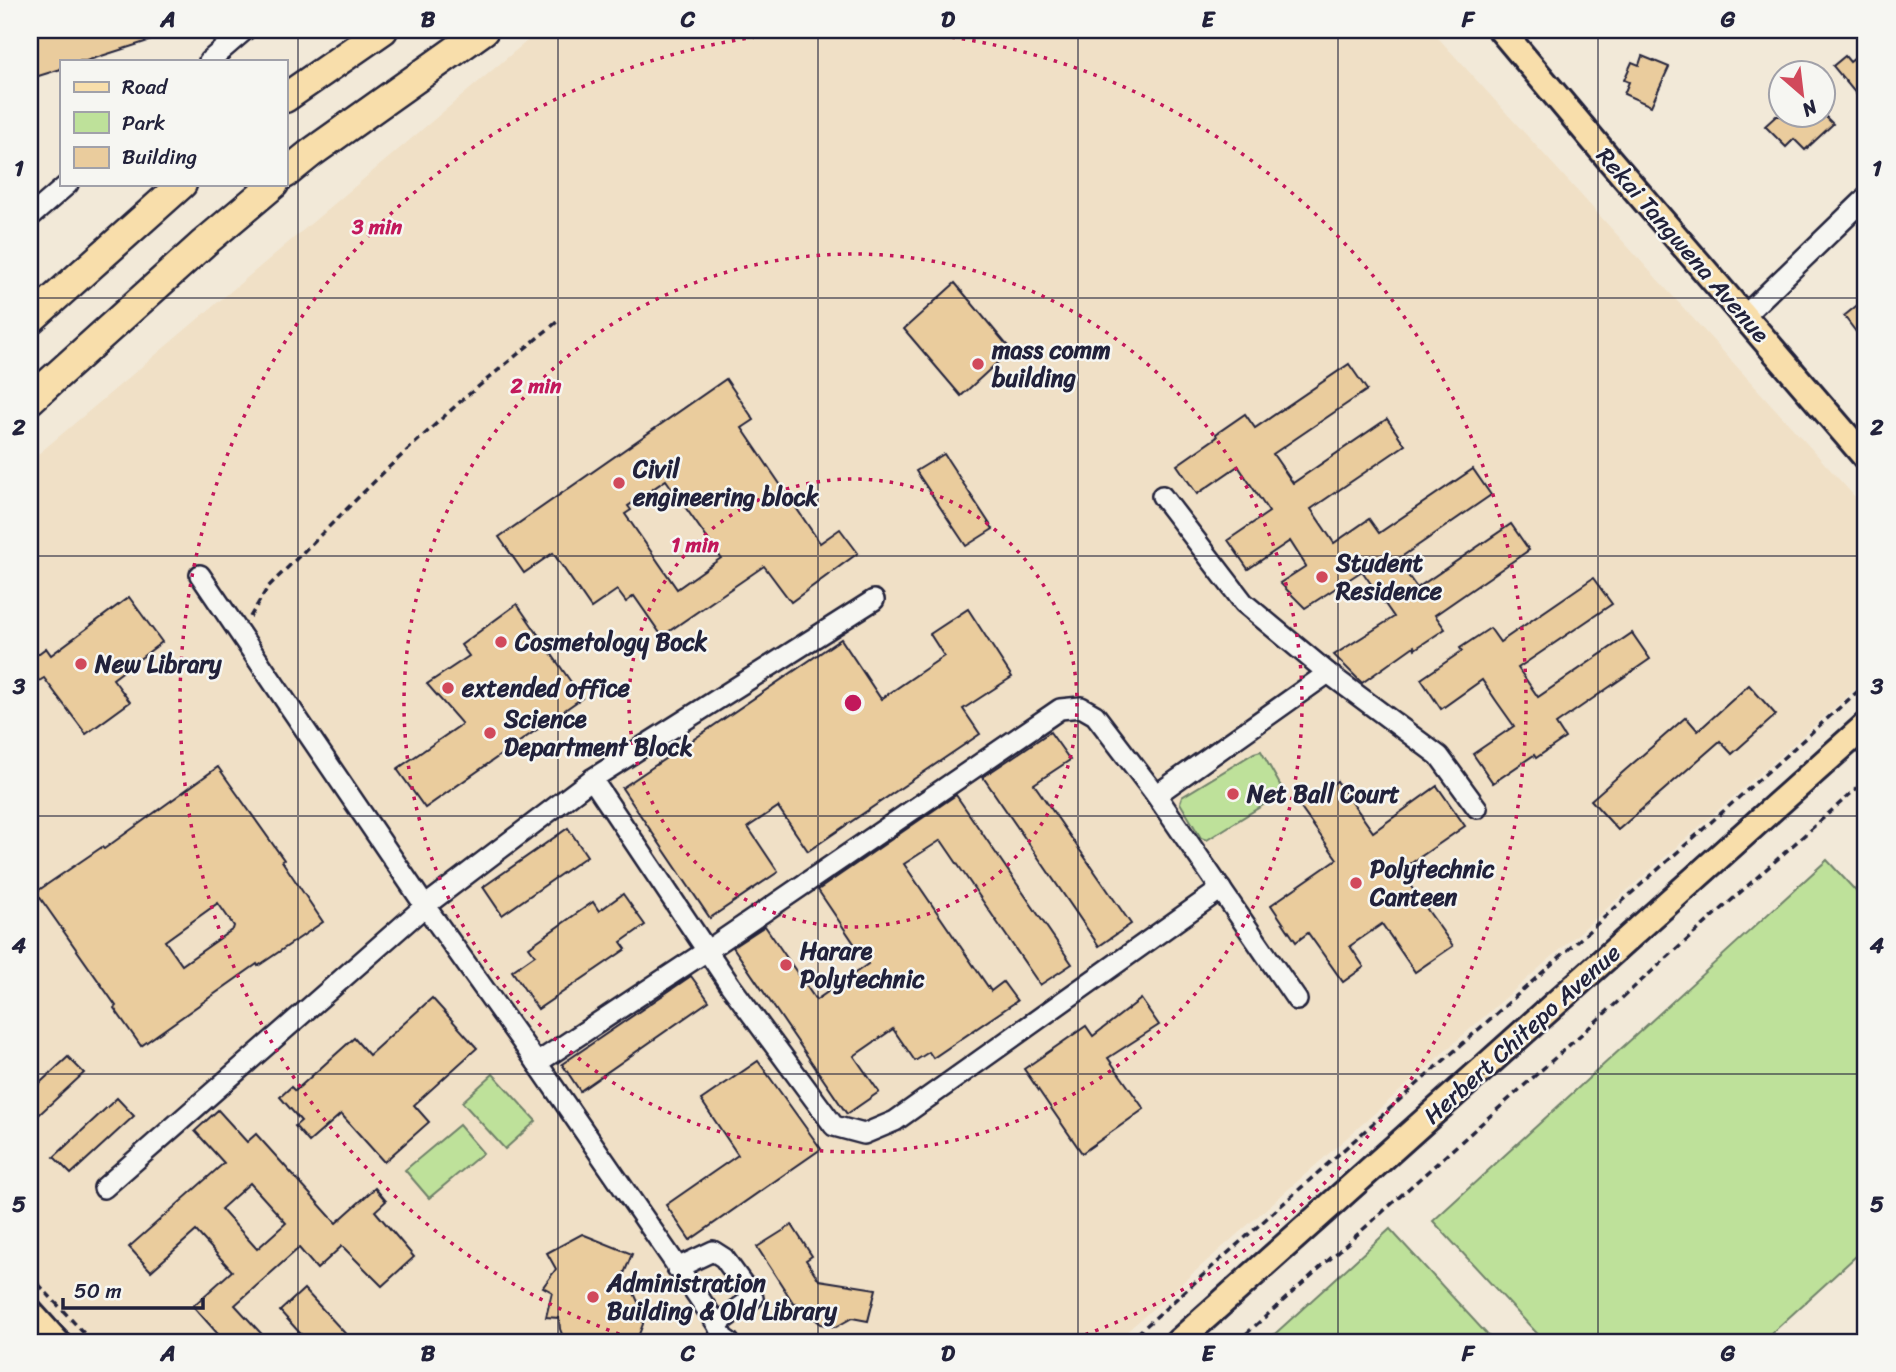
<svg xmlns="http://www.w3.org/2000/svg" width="1896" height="1372" font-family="Sriracha,sans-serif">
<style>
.built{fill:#f0e0c6}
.green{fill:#bee19a;stroke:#70826a;stroke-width:2}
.building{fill:#eacc9d;stroke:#22223b;stroke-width:2;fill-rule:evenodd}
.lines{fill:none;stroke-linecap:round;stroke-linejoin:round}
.minor-casing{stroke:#22223b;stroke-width:24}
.major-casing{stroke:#22223b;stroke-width:30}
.highway-casing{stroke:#22223b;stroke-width:33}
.path{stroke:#22223b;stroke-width:3.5;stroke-dasharray:7 5;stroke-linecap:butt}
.minor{stroke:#f6f6f2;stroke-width:19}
.major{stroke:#f8deab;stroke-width:24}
.highway{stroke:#f8deab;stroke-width:28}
.grid{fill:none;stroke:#22223b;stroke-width:2;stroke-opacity:0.55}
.ring{fill:none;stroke:#c2185b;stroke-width:3.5;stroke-dasharray:3.5 7}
.poi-dot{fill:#d1495b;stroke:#f6f6f2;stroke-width:2.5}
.labels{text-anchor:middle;stroke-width:5;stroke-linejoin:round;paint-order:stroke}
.street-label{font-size:24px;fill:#22223b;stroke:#f6f6f2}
.poi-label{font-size:24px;font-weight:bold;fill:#22223b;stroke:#f6f6f2;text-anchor:start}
.centre{fill:#c2185b;stroke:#f6f6f2;stroke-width:3.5}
.ring-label{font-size:21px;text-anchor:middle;font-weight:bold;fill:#c2185b;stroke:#f6f6f2;stroke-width:5;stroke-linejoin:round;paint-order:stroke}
.neatline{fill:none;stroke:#22223b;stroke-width:2.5}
.grid-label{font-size:23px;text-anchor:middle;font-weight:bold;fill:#22223b}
</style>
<rect width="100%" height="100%" fill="#f2e9d8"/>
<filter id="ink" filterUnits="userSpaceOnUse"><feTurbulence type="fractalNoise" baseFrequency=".0143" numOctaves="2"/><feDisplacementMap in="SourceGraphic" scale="14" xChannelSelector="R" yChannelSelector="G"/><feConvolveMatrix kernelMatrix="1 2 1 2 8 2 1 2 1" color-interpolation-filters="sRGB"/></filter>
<g filter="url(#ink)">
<!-- built -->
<polygon class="built" points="548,30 1431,30 1866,509 1866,680 1115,1342 30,1342 30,461 527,41"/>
<!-- green -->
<g class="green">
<polygon points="1261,751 1284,792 1207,840 1201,838 1180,803 1182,797 1254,753"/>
<polygon points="1827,860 1866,902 1866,1247 1762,1342 1545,1342 1433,1221"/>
<polygon points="493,1074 536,1121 505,1149 462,1102"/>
<polygon points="459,1125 483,1153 429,1198 405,1170"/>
<polygon points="1390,1229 1494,1342 1266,1342"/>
</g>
<!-- building -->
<g class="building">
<polygon points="30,30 173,30 173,33 86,61 61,61 61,69 32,78 30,71"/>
<polygon points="1866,49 1866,106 1833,66 1845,56 1850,62"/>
<polygon points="1642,56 1669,67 1651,106 1624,94 1629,82 1624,80 1632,62 1639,65"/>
<polygon points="1776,116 1825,116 1833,124 1805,150 1794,139 1786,147 1765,126"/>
<polygon points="955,283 1011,350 961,396 904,329"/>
<polygon points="1866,298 1866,345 1844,316"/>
<polygon points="1349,364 1367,390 1273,454 1293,483 1387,419 1405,445 1311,509 1334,543 1369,519 1379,533 1473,469 1491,495 1397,560 1417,588 1511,524 1529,550 1435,615 1445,629 1415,649 1414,646 1362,683 1334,655 1394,617 1362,571 1305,608 1280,583 1306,566 1290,541 1248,569 1228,540 1269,512 1238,466 1197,494 1177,465 1217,437 1216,434 1245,414 1255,428"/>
<path d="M726 379 754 420 742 428 820 543 840 529 858 553 791 602 764 566 662 636 634 596 626 602 617 590 591 608 553 553 524 573 499 537ZM666 480 721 558 677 589 625 514 631 510 628 506Z"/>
<polygon points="944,454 993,529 966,546 916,471"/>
<polygon points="1593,578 1612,604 1518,668 1538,697 1632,633 1650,659 1556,724 1565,738 1536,758 1534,755 1493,783 1473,754 1514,726 1497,702 1482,680 1441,709 1421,679 1462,651 1460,648 1490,628 1500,642"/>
<polygon points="129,597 162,642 113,679 130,702 86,734 44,678 39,681 30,669 30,660 46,648 51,655"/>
<polygon points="517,604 582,698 425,808 397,769 462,724 427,684 469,656 461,645"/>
<polygon points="968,609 1012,677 963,709 980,734 808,851 778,807 748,827 778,872 710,918 622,788 841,639 881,699 944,656 930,634"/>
<polygon points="1749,685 1776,715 1732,754 1720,741 1618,830 1591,800 1686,717 1698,731"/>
<polygon points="1050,732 1070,760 1034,784 1131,924 1099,946 983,777"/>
<path d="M218 767 284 860 282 861 323 922 258 966 257 964 141 1046 114 1008 116 1006 36 892 102 847 104 849ZM218 903 234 926 233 929 182 965 165 941Z"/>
<polygon points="1337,781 1373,832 1437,786 1465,826 1400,871 1453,946 1415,972 1382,924 1350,946 1364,967 1343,982 1308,933 1296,942 1271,905 1337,859 1300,807"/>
<polygon points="956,795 1072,964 1040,985 941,840 904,864 991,991 1003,982 1017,1001 933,1058 929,1052 915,1061 893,1029 854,1056 879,1092 847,1114 733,947 765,926 816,1000 868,964 818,890"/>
<polygon points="568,828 587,856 502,915 483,887"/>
<polygon points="623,894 645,925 621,942 626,949 538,1009 512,971 535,955 529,947 593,902 599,911"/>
<polygon points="691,976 709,1001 580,1091 562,1064"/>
<polygon points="432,998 477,1048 414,1105 429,1122 384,1162 341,1114 309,1142 295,1126 301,1121 280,1097 291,1087 295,1091 354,1038 369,1055"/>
<polygon points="1141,999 1159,1025 1108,1058 1144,1109 1082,1153 1024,1069 1086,1026 1093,1036"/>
<polygon points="68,1057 84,1073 30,1123 30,1092"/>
<polygon points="758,1061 821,1149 690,1240 666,1205 738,1155 701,1100"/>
<polygon points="117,1098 134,1116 71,1174 54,1157"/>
<path d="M218 1110 247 1142 256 1134 336 1223 375 1188 386 1201 375 1211 414 1257 382 1286 342 1246 317 1269 299 1248 235 1305 269 1342H225L193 1306 232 1271 196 1231 151 1271 129 1247 224 1163 195 1131ZM250 1183 286 1223 257 1249 221 1209Z"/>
<polygon points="792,1225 812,1256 806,1260 819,1280 876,1289 868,1321 852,1318 836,1327 821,1324 796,1303 794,1304 757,1247"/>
<polygon points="582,1234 632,1254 621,1281 634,1293 643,1313 643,1324 636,1342 565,1342 560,1329 559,1318 546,1317 552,1292 543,1287 556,1269 547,1253"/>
<polygon points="304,1289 353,1342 308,1342 280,1311"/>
</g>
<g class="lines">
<defs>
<g id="minor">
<polyline points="209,61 245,30"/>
<polyline points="30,217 68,184"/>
<polyline points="1744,316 1866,198"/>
<polyline points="1162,496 1244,603 1328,673 1439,756 1477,808"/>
<polyline points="200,575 425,906 537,1063 717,1324 723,1338 729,1342"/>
<polyline points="592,779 730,985 834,1126 864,1134 895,1121 1221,889"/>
<polyline points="1156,795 1328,673"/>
<polyline points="537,1063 708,950 1060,709 1081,707 1095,715 1156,795 1297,1000"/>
<polyline points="104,1188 425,906 592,779 874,600"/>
<polyline points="677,1268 713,1251 724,1258 753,1298 717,1324"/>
</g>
<g id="major">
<polyline points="1501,30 1609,159 1866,458"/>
<polyline points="30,1312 57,1342"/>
<polyline points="1178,1342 1866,725"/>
</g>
<g id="highway">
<polyline points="285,98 383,30"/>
<polyline points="285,174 311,153 484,30"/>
<polyline points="30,320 182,184"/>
<polyline points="30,400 204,243 274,184"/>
</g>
</defs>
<!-- minor casing -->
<use href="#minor" class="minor-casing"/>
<!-- major casing -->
<use href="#major" class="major-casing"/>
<!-- highway casing -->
<use href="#highway" class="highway-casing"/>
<!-- path -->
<g class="path">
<polyline points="250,617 268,587 388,468 462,400 558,321"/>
<polyline points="30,1275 92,1342"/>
<polyline points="1128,1342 1866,684"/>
<polyline points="1237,1342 1866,780"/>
</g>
<!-- minor -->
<use href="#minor" class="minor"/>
<!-- major -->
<use href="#major" class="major"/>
<!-- highway -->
<use href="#highway" class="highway"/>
</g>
</g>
<!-- grid -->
<path class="grid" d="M298 30V1342M558 30V1342M818 30V1342M1078 30V1342M1338 30V1342M1598 30V1342M30 298H1866M30 556H1866M30 816H1866M30 1074H1866"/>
<!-- distance rings -->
<g class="ring">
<circle cx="853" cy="703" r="224"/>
<circle cx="853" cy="703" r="449"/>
<path d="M639 1341A673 673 0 1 1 1067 1341"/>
</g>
<!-- markers -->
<g class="poi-dot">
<circle cx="978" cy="364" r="7"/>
<circle cx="619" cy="483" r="7"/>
<circle cx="1322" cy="577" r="7"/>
<circle cx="501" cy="642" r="7"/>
<circle cx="81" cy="664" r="7"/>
<circle cx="448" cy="688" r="7"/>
<circle cx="490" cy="733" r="7"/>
<circle cx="1233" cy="794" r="7"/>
<circle cx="1356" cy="883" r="7"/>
<circle cx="786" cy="965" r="7"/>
<circle cx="593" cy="1297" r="7"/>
</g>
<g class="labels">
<!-- street labels -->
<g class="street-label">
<text transform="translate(1683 245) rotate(49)" y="8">Rekai Tangwena Avenue</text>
<text transform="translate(1522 1034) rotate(-42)" y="8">Herbert Chitepo Avenue</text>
</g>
<!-- poi labels -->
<g class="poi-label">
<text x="992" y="358">mass comm<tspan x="992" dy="28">building</tspan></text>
<text x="633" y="477">Civil<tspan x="633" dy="28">engineering block</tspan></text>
<text x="1336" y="571">Student<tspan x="1336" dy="28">Residence</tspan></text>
<text x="515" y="650">Cosmetology Bock</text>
<text x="95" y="672">New Library</text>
<text x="462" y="696">extended office</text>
<text x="504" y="727">Science<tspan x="504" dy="28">Department Block</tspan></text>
<text x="1247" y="802">Net Ball Court</text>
<text x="1370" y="877">Polytechnic<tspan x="1370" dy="28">Canteen</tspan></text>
<text x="800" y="959">Harare<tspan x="800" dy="28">Polytechnic</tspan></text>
<text x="607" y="1291">Administration<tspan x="607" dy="28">Building &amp; Old Library</tspan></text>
</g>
</g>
<circle cx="853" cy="703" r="10" class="centre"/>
<g class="ring-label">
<text x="377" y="234">3 min</text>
<text x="536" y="393">2 min</text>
<text x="695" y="552">1 min</text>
</g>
<!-- margin -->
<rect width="1896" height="1372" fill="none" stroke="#f6f6f2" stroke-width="77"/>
<!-- legend -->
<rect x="60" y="60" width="228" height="126" fill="#f6f6f2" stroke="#a1a1a9" stroke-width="2"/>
<rect x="74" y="82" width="35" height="10" fill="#f8deab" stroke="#a1a1a9" stroke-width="2"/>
<text x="122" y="94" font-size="21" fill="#22223b">Road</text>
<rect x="74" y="112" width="35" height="21" fill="#bee19a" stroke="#a1a1a9" stroke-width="2"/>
<text x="122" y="130" font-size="21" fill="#22223b">Park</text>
<rect x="74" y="147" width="35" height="21" fill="#eacc9d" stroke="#a1a1a9" stroke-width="2"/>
<text x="122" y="164" font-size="21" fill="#22223b">Building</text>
<!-- north arrow -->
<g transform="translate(1802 94) rotate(152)"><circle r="33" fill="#f6f6f2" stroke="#a1a1a9" stroke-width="2"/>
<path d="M0-5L12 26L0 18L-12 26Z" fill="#d1495b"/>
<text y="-10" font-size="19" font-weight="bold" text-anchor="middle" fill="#22223b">N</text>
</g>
<!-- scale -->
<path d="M63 1298v10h140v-10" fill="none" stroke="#22223b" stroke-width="3.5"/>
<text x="74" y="1298" font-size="21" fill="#22223b" stroke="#f6f6f2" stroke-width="5" paint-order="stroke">50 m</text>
<rect x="38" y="38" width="1819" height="1296" class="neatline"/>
<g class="grid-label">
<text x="168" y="27">A</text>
<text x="428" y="27">B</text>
<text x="688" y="27">C</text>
<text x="948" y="27">D</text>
<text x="1208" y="27">E</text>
<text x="1468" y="27">F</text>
<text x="1728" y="27">G</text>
<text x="19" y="176">1</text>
<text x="1877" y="176">1</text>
<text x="19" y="435">2</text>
<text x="1877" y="435">2</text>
<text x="19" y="694">3</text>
<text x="1877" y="694">3</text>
<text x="19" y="953">4</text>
<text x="1877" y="953">4</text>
<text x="19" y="1212">5</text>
<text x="1877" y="1212">5</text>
<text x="168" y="1361">A</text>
<text x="428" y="1361">B</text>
<text x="688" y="1361">C</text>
<text x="948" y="1361">D</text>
<text x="1208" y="1361">E</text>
<text x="1468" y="1361">F</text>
<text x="1728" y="1361">G</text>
</g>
</svg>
